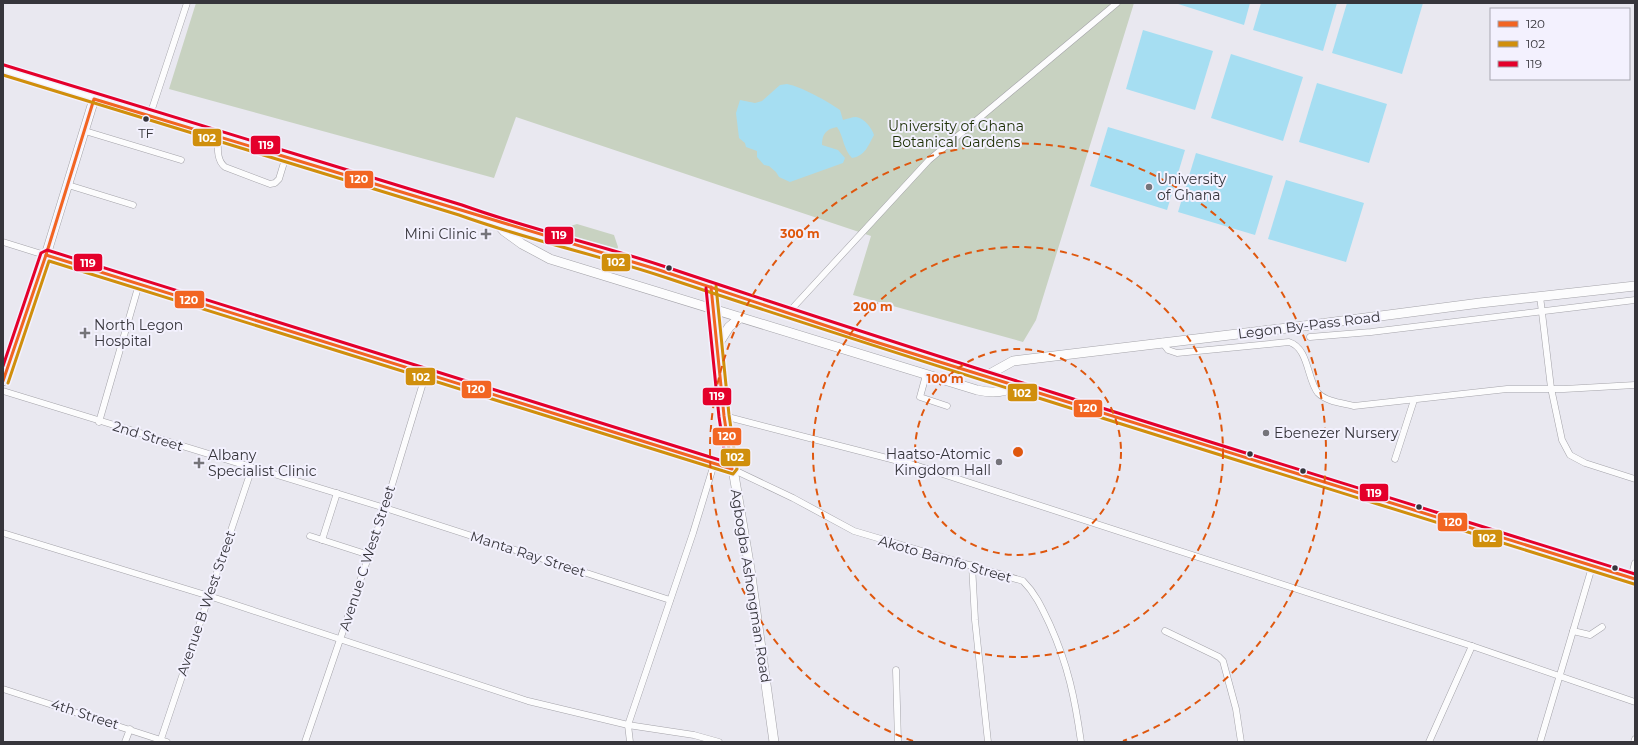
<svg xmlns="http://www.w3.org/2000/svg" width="1638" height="745" font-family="Montserrat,sans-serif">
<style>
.green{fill:#c8d2c1}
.water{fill:#a6def2}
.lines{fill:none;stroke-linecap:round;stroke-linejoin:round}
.street-casing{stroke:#a4a3a9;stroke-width:7}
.secondary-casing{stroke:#a4a3a9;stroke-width:10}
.street{stroke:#fcfcfd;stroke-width:6}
.secondary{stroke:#fcfcfd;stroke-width:9}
.bus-1-casing{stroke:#f3f1fe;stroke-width:6}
.bus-2-casing{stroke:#f3f1fe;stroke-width:6}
.bus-3-casing{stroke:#f3f1fe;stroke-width:6}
.bus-1{stroke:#f26522;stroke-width:3}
.bus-2{stroke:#d08f0c;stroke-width:3}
.bus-3{stroke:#e4002b;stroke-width:3}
.ring{fill:none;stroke:#df570e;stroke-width:2;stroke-dasharray:7 5}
.bus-dot{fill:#36353b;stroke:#f3f1fe;stroke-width:1.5}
.poi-dot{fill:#75747a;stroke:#f3f1fe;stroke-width:1.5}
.labels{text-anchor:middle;stroke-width:4;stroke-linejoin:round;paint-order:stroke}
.bus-label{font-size:13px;fill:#36353b;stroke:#f3f1fe}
.park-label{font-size:14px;fill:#1d2f04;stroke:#f3f1fe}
.poi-label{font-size:14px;fill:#36353b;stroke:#f3f1fe;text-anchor:start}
.street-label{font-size:14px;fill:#36353b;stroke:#f3f1fe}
.centre{fill:#df570e;stroke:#f3f1fe;stroke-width:2}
.ring-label{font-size:12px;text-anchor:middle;font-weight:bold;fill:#df570e;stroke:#f3f1fe;stroke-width:4;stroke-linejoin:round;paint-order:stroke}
.line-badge{stroke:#f3f1fe;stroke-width:1.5}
.badge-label{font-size:11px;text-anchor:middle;font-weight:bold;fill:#fff}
</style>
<rect width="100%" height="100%" fill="#e9e8f0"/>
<!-- green -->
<g class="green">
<polygon points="196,3 1134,3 1036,320 1023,342 853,295 871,236 516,117 494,178 169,89"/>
<polygon points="577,224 614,235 618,247 617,250 615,251 567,237 563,232 564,228"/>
</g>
<!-- water -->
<g class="water">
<polygon points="1175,3 1250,3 1244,25"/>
<polygon points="1261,3 1337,3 1323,51 1253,30"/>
<polygon points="1347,3 1423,3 1402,74 1332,53"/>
<polygon points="1143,30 1213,51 1195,110 1126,89"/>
<polygon points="1231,54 1303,77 1283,141 1211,118"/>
<polygon points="1317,83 1387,104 1369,163 1299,142"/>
<path d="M787 84C802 87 827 101 840 110L843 120C847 119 852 117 856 117 864 118 872 128 874 135 868 146 865 156 852 158 843 149 844 137 837 127 826 129 822 134 822 145L838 150 845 158 843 163 790 182 779 177 776 172 769 166 764 165 757 157V151L746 147 745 143 739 138 736 113 740 100 755 103 762 101 780 85Z"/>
<polygon points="1108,127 1185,150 1167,210 1090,186"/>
<polygon points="1196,153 1273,176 1255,235 1178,212"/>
<polygon points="1286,180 1364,203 1346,262 1268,239"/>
</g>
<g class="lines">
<defs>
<g id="street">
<polyline points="150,115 187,3"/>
<polyline points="85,131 181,160"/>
<path d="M218 136C218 147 216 160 225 167L270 184 275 183 279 179 286 156"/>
<polyline points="68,185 133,205"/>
<path d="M3 242 732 469 793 498 854 531 1023 581C1036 594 1042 608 1050 625 1068 665 1075 699 1081 742"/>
<polyline points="1540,296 1551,388 1562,440 1570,455 1585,463 1635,479"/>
<polyline points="788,313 929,160 1117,3"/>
<polyline points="1310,337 1371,332 1635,300"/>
<path d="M1162 342 1168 350 1177 353 1289 342C1309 348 1307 380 1318 393 1327 402 1343 403 1354 406L1507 389H1564L1635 385"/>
<polyline points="926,375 920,397 947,406"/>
<polyline points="3,391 385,508 670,600"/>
<polyline points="724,416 918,466 1472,646 1635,702"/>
<polyline points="99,422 139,284"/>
<polyline points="1395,459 1414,400"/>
<polyline points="3,533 209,596 528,701 628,725 694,735 719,742"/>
<polyline points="310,536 369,555"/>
<polyline points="322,540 337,493"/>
<polyline points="972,565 975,620 988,742"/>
<polyline points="1631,578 1635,563"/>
<polyline points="1165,631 1219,657 1223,661 1236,709 1241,742"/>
<polyline points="1573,631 1590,635 1602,627"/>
<polyline points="896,670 898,742"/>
<polyline points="3,689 167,742"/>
<polyline points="161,739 252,468"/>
<polyline points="125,742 130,729"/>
<polyline points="305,742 385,508 426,373"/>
<polyline points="630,742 628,725 693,533 714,464"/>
<polyline points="1429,742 1472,646"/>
<polyline points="1540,742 1592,567"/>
<polyline points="1634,742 1635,739"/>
</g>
<g id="secondary">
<polyline points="3,70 461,210 497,223 656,269 866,339 1635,579"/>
<path d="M497 223 504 231 522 244 550 259 977 390C990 393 1004 394 1015 385"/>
<polyline points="711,287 724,416 750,569 774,742"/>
<polyline points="717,346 729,327 741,317"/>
<polyline points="986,376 1013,361 1296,327 1480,303 1635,286"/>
<polyline points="3,381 46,255 94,99"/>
</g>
</defs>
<!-- street casing -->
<use href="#street" class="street-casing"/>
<!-- secondary casing -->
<use href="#secondary" class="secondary-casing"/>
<!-- street -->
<use href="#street" class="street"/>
<!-- secondary -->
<use href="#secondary" class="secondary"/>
<defs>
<g id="bus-1">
<polyline points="46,255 732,469 724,416 711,287"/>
<polyline points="3,381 46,255 94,99 656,269 866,339 1635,579"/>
</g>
<g id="bus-2">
<path d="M3 75 459 215C525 239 594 254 661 276 983 383 1309 482 1634 584"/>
<polyline points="8,383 49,261 733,474 737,469 729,415 716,286"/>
</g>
<g id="bus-3">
<path d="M4 65 462 205C528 229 597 244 663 266 986 374 1311 473 1635 574"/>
<polyline points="3,366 41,253 47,250 726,462 719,417 706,288"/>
</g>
</defs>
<!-- bus-1 casing -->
<use href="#bus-1" class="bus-1-casing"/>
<!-- bus-2 casing -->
<use href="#bus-2" class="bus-2-casing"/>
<!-- bus-3 casing -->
<use href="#bus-3" class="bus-3-casing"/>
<!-- bus-1 -->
<use href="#bus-1" class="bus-1"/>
<!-- bus-2 -->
<use href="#bus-2" class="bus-2"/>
<!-- bus-3 -->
<use href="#bus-3" class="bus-3"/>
</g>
<!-- distance rings -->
<g class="ring">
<circle cx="1018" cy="452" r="103"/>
<circle cx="1018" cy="452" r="205"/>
<path d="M913 741A308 308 0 1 1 1123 741"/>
</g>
<!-- markers -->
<g class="bus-dot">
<circle cx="146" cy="119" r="3.5"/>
<circle cx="669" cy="268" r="3.5"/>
<circle cx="1250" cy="454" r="3.5"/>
<circle cx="1303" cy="471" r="3.5"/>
<circle cx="1419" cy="507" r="3.5"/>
<circle cx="1615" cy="568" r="3.5"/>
</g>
<g class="poi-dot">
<circle cx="1149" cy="187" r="4"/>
<path d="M484 228h4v4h4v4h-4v4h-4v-4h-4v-4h4z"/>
<path d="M83 327h4v4h4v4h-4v4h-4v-4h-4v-4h4z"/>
<circle cx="1266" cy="433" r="4"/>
<circle cx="999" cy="462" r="4"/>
<path d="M197 457h4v4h4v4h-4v4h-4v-4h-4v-4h4z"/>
</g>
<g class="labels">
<!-- bus labels -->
<g class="bus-label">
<text x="146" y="138">TF</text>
</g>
<!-- park labels -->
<g class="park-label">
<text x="956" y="131">University of Ghana<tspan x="956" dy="16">Botanical Gardens</tspan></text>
</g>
<!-- poi labels -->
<g class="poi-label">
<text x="1157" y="184">University<tspan x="1157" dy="16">of Ghana</tspan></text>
<text x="477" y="239" text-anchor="end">Mini Clinic</text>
<text x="94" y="330">North Legon<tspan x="94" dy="16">Hospital</tspan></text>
<text x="1274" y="438">Ebenezer Nursery</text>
<text x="991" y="459" text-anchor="end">Haatso-Atomic<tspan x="991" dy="16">Kingdom Hall</tspan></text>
<text x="208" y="460">Albany<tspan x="208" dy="16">Specialist Clinic</tspan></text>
</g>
<!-- street labels -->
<g class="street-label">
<text transform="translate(1309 325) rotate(-7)" y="5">Legon By-Pass Road</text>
<text transform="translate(148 436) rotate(17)" y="5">2nd Street</text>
<text transform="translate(528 554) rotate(18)" y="5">Manta Ray Street</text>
<text transform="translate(367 558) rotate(-72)" y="5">Avenue C West Street</text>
<text transform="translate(945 559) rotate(16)" y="5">Akoto Bamfo Street</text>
<text transform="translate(751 586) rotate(81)" y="5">Agbogba Ashongman Road</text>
<text transform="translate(206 603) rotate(-71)" y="5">Avenue B West Street</text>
<text transform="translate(85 714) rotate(18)" y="5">4th Street</text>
</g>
</g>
<circle cx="1018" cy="452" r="6" class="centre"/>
<g class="ring-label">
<text x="800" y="238">300 m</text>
<text x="873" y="311">200 m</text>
<text x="945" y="383">100 m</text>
</g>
<g class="line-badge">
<rect x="192" y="128" width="30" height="19" rx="4" fill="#d08f0c"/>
<rect x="250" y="135" width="31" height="20" rx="4" fill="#e4002b"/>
<rect x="344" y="170" width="30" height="19" rx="4" fill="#f26522"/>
<rect x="544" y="226" width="30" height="19" rx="4" fill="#e4002b"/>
<rect x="601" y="253" width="30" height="19" rx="4" fill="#d08f0c"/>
<rect x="73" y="253" width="30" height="19" rx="4" fill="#e4002b"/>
<rect x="174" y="290" width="31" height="19" rx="4" fill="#f26522"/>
<rect x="405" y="367" width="31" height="19" rx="4" fill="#d08f0c"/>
<rect x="461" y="380" width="31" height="19" rx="4" fill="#f26522"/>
<rect x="1007" y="383" width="31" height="19" rx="4" fill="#d08f0c"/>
<rect x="702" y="387" width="30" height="19" rx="4" fill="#e4002b"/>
<rect x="1073" y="399" width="30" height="19" rx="4" fill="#f26522"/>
<rect x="712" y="427" width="30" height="19" rx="4" fill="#f26522"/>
<rect x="720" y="448" width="31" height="19" rx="4" fill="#d08f0c"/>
<rect x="1359" y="483" width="30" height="19" rx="4" fill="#e4002b"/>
<rect x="1437" y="512" width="31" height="20" rx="4" fill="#f26522"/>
<rect x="1472" y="529" width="31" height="19" rx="4" fill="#d08f0c"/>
</g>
<g class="badge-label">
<text x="207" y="142">102</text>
<text x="266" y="149">119</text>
<text x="359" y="183">120</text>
<text x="559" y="239">119</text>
<text x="616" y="266">102</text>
<text x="88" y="267">119</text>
<text x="189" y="304">120</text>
<text x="421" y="381">102</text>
<text x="476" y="393">120</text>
<text x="1022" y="397">102</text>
<text x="717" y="400">119</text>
<text x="1088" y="412">120</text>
<text x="727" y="440">120</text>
<text x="735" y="461">102</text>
<text x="1374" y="497">119</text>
<text x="1453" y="526">120</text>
<text x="1487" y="542">102</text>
</g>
<!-- border -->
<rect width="1638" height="745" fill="none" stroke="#36353b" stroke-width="8"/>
<!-- legend -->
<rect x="1490" y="8" width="140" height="72" fill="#f3f1fe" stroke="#a7a6b0"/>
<rect x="1498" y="21" width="20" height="6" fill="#f26522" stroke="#a7a6b0"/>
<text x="1526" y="28" font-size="12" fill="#36353b">120</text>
<rect x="1498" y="41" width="20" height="6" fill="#d08f0c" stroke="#a7a6b0"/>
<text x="1526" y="48" font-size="12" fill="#36353b">102</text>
<rect x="1498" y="61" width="20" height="6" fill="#e4002b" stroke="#a7a6b0"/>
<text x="1526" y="68" font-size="12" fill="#36353b">119</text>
</svg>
